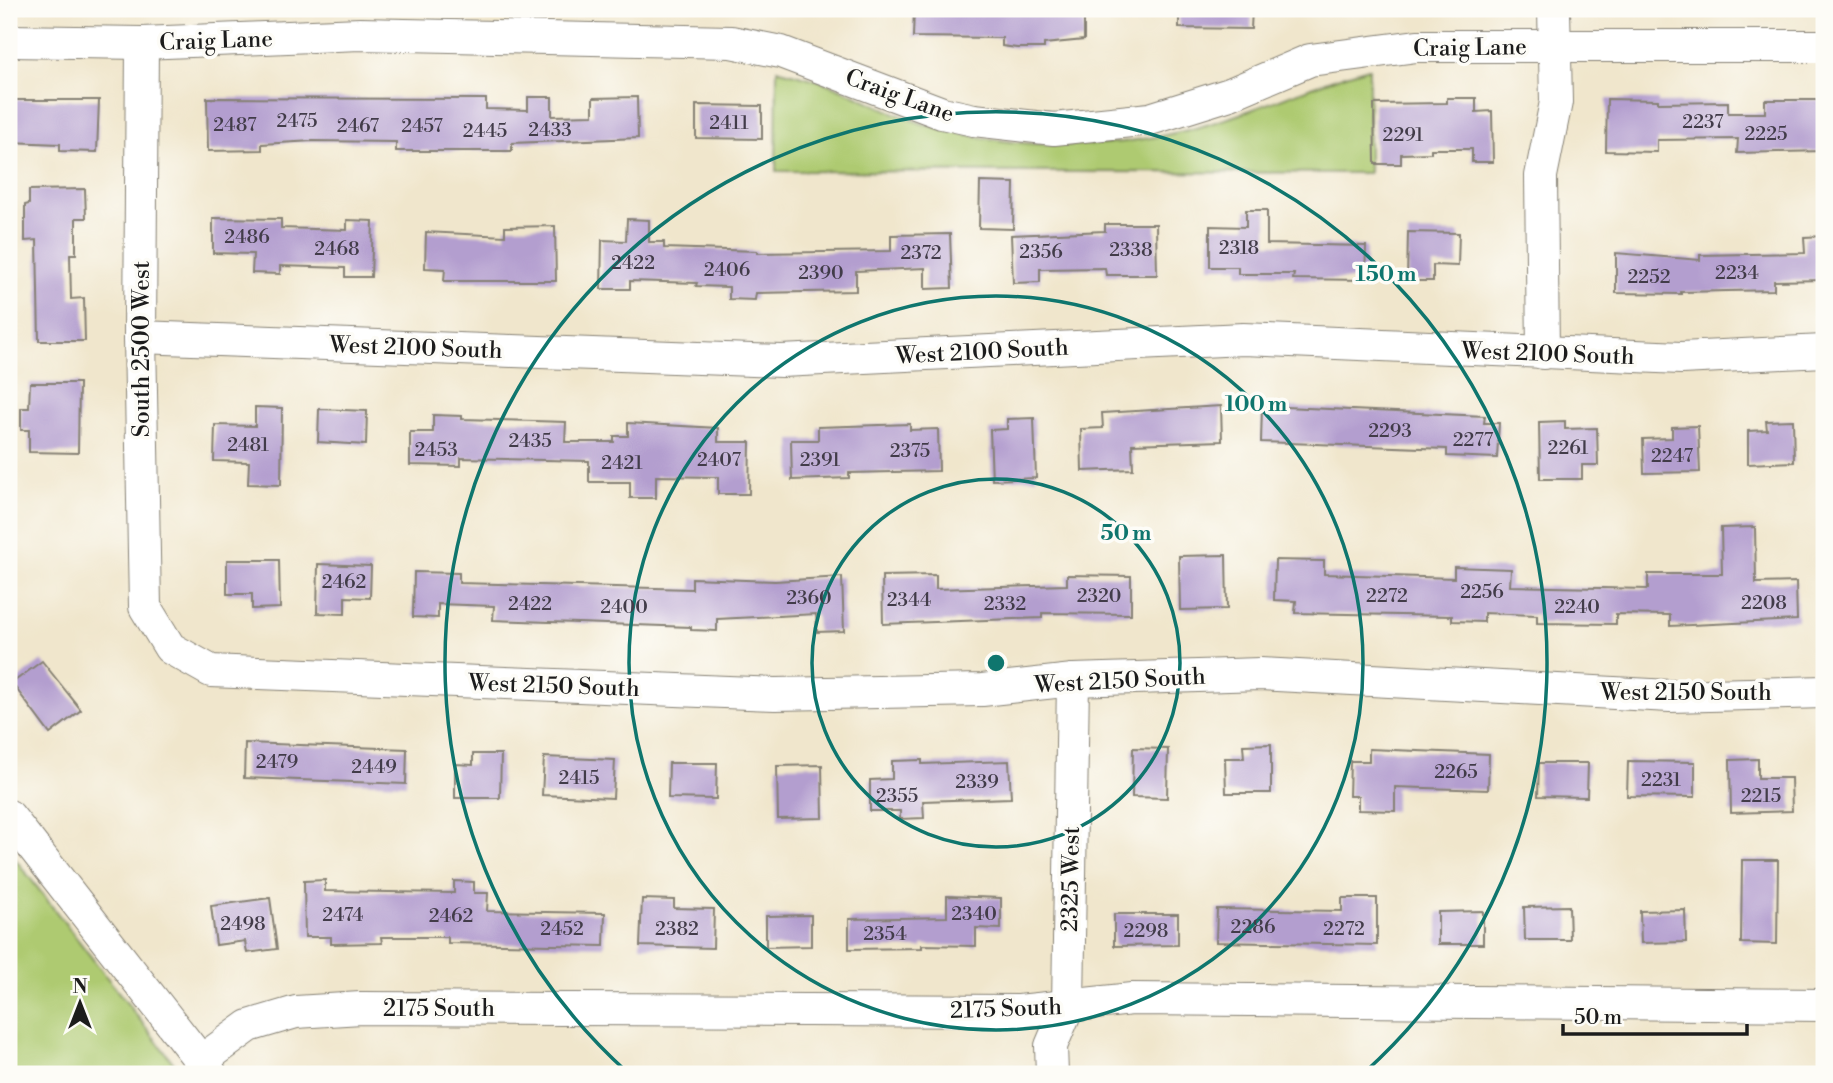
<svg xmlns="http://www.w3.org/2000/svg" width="1833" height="1083" font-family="'Libre Bodoni',serif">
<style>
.green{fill:#aeca71;stroke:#657346;stroke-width:2}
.building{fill:#b39ecf}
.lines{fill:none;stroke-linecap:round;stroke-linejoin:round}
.minor-casing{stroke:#868174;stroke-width:34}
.minor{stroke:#fff;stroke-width:32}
.ring{fill:none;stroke:#0f766e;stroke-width:3.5}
.labels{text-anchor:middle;stroke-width:7;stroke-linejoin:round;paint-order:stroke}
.number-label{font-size:19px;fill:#423c49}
.street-label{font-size:23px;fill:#1c1c1c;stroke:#fdfcf7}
.centre{fill:#0f766e;stroke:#fdfcf7;stroke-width:3.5}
.ring-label{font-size:21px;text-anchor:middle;font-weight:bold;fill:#0f766e;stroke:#fdfcf7;stroke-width:7;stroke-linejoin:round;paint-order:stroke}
</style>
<rect width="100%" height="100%" fill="#fdfcf7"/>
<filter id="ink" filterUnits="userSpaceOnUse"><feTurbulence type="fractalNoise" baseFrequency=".0143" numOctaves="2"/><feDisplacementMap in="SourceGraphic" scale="14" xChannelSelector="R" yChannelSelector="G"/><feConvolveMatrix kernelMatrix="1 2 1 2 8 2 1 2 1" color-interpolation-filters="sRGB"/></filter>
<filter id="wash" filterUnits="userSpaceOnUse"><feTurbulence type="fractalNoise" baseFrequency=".00686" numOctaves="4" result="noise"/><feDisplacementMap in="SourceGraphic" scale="28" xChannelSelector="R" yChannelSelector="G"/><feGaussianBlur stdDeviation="1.57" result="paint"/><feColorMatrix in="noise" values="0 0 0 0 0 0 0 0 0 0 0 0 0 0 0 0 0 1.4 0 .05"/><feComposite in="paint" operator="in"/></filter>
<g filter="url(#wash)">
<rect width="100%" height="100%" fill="#f0e6cc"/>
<!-- green -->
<g class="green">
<path d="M1369 68V173L776 171 777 69C794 74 812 78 828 84 861 96 893 115 927 125 1011 149 1098 152 1184 131 1247 116 1306 85 1369 68Z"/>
<polygon points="9,851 182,1074 9,1074"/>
</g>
<g id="blocks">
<!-- building -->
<g class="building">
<polygon points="914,9 1084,9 1084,40 1044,44 1044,48 1017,48 1002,46 1002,38 913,37"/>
<polygon points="1179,9 1252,9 1251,29 1179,28"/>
<polygon points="528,97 552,97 552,116 593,115 593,98 637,97 638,138 512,143 512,151 396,151 396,142 313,141 262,144 262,150 208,151 207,98 486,99 486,109 528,110"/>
<polygon points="1447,98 1476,98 1476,112 1492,111 1493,162 1472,162 1472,149 1431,149 1431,153 1401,154 1401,164 1375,164 1374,104 1447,103"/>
<polygon points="1607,99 1658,100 1658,103 1728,102 1728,113 1765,113 1765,100 1824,100 1824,151 1737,153 1738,139 1657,140 1657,152 1606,151"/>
<polygon points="9,100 99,100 97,152 60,151 60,144 9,142"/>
<polygon points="696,105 762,106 762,139 696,138"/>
<polygon points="980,182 1014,183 1013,229 979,228"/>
<polygon points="85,189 86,218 76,218 76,254 70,254 71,299 84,298 85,341 39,341 37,240 25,241 25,205 29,204 29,190"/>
<polygon points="1246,210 1267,210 1267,244 1366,246 1365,280 1293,279 1294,274 1238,274 1238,267 1210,267 1210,226 1246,227"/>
<polygon points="213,218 281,219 281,228 347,230 347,220 373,221 371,277 345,277 345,268 280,266 280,274 252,273 253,254 213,253"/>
<polygon points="627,219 649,220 649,242 664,242 664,248 757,251 757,253 891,251 891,235 950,234 952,288 925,289 925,268 856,271 856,291 756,293 755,300 729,299 729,287 696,286 697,283 630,281 630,289 601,289 602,240 626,241"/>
<polygon points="1105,224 1156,224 1157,275 1106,275 1105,268 1040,269 1040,282 1013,283 1011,235 1105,231"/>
<polygon points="555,226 556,281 444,281 445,269 425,268 426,232 505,236 505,227"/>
<polygon points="1408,232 1459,233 1458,266 1433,265 1433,281 1407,281"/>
<polygon points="1824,236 1824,280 1774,281 1774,290 1681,292 1681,294 1616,293 1616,253 1700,260 1700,255 1805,253 1804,237"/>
<polygon points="30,383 79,383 78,453 29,452 29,430 21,430 21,408 29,408"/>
<polygon points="1221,406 1222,441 1132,444 1133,469 1082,471 1081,429 1103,428 1102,413"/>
<polygon points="1262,406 1485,416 1484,423 1499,423 1497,458 1447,456 1447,449 1261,442"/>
<polygon points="255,407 282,408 281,485 248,484 249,462 214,461 215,425 255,426"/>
<polygon points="319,409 367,411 366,445 318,442"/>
<polygon points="433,415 462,416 462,419 566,422 565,442 614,442 614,436 628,436 628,423 718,428 718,442 750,442 749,494 718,494 718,477 656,476 656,498 630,498 630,482 589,482 589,461 461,458 461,466 410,465 410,432 433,432"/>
<polygon points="1034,418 1036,478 992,480 990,430 1007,429 1007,419"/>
<polygon points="1793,420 1794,462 1748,464 1748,431 1767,430 1766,421"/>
<polygon points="1565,421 1565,429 1597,428 1598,465 1582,465 1582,479 1540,479 1539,422"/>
<polygon points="910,424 910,430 938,429 939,471 849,473 849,478 792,480 791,440 818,440 818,427"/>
<polygon points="1698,426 1700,472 1644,473 1643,439 1672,438 1672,427"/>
<polygon points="1755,527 1756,583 1796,582 1797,620 1670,626 1670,615 1616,614 1616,624 1537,623 1537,615 1484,613 1484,622 1452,621 1452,616 1295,613 1296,601 1274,600 1275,560 1324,561 1324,574 1454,578 1454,567 1511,569 1510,586 1648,589 1648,574 1722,574 1721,528"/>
<polygon points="1226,555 1227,609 1180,610 1179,556"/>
<polygon points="227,560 279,560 280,608 252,609 252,594 227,594"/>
<polygon points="318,564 371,566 370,598 345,597 345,614 317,613"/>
<polygon points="414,572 459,573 459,583 692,589 692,578 775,581 842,577 844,631 817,632 816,614 717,619 717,631 691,630 691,627 493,620 494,606 438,604 438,618 413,617"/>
<polygon points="936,575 936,589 1067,585 1067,575 1131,576 1131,614 1042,613 1042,618 883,624 882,576"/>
<polygon points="42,661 81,710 50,734 12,683"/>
<polygon points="245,743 407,749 406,784 244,778"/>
<polygon points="1271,744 1271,793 1226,793 1225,758 1244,758 1243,745"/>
<polygon points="1133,748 1168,749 1167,798 1132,797"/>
<polygon points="1369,749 1489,754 1488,790 1395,787 1395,811 1358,810 1358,796 1349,796 1350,761 1369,761"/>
<polygon points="473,754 501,754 500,798 455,798 455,764 473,765"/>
<polygon points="544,757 615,760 613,798 542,795"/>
<polygon points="1758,759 1758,778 1791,778 1792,811 1731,813 1730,760"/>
<polygon points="922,760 922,764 1009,761 1011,798 923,801 924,818 900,819 900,811 870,811 870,780 892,779 892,761"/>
<polygon points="1628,761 1695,762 1695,797 1627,796"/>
<polygon points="669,763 717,763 716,799 668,798"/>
<polygon points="1539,763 1588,763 1587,797 1538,796"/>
<polygon points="822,765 823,818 778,819 777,766"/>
<polygon points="1742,860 1778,860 1777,944 1741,943"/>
<polygon points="325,880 325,891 454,893 454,881 474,882 474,893 488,893 487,911 605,913 604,946 448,943 448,937 381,937 382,943 331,944 331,937 305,937 304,881"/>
<polygon points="947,896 1001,898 1001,929 976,928 976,946 922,945 922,948 849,949 849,919 947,917"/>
<polygon points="270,898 277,949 247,953 245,941 216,945 211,906"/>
<polygon points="1342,898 1377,898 1377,945 1216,942 1217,909 1342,911"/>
<polygon points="642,899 674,900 674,908 714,909 713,948 640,946"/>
<polygon points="1569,906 1570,940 1525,940 1524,907"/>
<polygon points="1685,910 1686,942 1641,943 1640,911"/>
<polygon points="1483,911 1483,944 1438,944 1438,912"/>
<polygon points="1114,914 1178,914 1178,945 1114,946"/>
<polygon points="811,915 811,946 766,947 766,916"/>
</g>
</g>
</g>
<g filter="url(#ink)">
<use href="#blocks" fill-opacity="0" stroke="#868174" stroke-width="2"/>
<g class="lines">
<defs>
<g id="minor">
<polyline points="9,41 142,43 360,34 731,42 781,52 942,113 974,120 1054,129 1150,119 1230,94 1310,60 1417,46 1824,46"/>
<polyline points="142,43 140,337 145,607 170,648 211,671 775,694 982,690 1073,680 1260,674 1670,696 1824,692"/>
<polyline points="140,337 781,361 1243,339 1681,358 1824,351"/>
<polyline points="1543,353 1541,176 1556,102 1554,9"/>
<polyline points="9,816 211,1074"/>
<polyline points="201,1061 249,1026 296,1012 361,1008 1019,1011 1132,999 1824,1005"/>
<polyline points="1052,1074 1051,1046 1068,1006 1073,680"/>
</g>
</defs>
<!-- minor casing -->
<use href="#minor" class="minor-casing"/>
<!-- minor -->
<use href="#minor" class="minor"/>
</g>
</g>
<!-- distance rings -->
<g class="ring">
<circle cx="996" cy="663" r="184"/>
<circle cx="996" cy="663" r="367"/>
<path d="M627 1072A551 551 0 1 1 1365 1072"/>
</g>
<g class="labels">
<!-- number labels -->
<g class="number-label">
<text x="297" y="127">2475</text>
<text x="1703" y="128">2237</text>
<text x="729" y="129">2411</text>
<text x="235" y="131">2487</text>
<text x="358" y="132">2467</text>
<text x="422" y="132">2457</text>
<text x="550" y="136">2433</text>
<text x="485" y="137">2445</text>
<text x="1766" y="140">2225</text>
<text x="1403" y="141">2291</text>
<text x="247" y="243">2486</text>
<text x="1239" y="254">2318</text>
<text x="337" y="255">2468</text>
<text x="1131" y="256">2338</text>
<text x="1041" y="258">2356</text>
<text x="921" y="259">2372</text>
<text x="633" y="269">2422</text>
<text x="727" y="276">2406</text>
<text x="821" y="279">2390</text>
<text x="1737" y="279">2234</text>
<text x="1649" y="283">2252</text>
<text x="1390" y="437">2293</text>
<text x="1473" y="446">2277</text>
<text x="530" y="447">2435</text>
<text x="248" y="451">2481</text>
<text x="1568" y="454">2261</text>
<text x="436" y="456">2453</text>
<text x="910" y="457">2375</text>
<text x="1672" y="462">2247</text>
<text x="719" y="466">2407</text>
<text x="820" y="466">2391</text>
<text x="622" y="469">2421</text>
<text x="344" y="588">2462</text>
<text x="1482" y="598">2256</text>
<text x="1099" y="602">2320</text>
<text x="1387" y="602">2272</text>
<text x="809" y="604">2360</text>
<text x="909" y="606">2344</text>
<text x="1764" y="609">2208</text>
<text x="530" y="610">2422</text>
<text x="1005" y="610">2332</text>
<text x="624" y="613">2400</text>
<text x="1577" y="613">2240</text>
<text x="277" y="768">2479</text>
<text x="374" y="773">2449</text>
<text x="1456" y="778">2265</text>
<text x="579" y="784">2415</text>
<text x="1661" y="786">2231</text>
<text x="977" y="788">2339</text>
<text x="897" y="802">2355</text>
<text x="1761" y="802">2215</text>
<text x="974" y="920">2340</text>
<text x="343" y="921">2474</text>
<text x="451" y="922">2462</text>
<text x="243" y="930">2498</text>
<text x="1253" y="933">2286</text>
<text x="562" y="935">2452</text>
<text x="677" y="935">2382</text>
<text x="1344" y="935">2272</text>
<text x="1146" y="937">2298</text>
<text x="885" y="940">2354</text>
</g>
<!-- street labels -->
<g class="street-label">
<text transform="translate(216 40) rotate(-2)" y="8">Craig Lane</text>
<text transform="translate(1470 47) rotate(-1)" y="8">Craig Lane</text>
<text transform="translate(900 95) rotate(20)" y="8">Craig Lane</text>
<text transform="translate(416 347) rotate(2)" y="8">West 2100 South</text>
<text transform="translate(141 349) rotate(-90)" y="8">South 2500 West</text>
<text transform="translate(982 351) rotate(-3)" y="8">West 2100 South</text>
<text transform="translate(1548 353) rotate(2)" y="8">West 2100 South</text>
<text transform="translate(1120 680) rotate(-3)" y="8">West 2150 South</text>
<text transform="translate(554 685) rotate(2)" y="8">West 2150 South</text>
<text x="1686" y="700">West 2150 South</text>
<text transform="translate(1070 879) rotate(-89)" y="8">2325 West</text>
<text x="439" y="1016">2175 South</text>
<text transform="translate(1006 1008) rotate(-2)" y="8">2175 South</text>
</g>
</g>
<circle cx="996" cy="663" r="10" class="centre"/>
<g class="ring-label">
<text x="1386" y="281">150 m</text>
<text x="1256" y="411">100 m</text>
<text x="1126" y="540">50 m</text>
</g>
<!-- margin -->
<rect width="1833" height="1083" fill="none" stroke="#fdfcf7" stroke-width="35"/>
<!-- north arrow -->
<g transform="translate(80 1003)" stroke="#fdfcf7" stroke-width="5" paint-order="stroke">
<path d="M0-5L12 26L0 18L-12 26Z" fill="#1c1c1c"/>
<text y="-10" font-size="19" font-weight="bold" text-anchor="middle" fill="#1c1c1c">N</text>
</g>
<!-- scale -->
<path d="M1563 1024v10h184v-10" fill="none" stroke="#1c1c1c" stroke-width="3.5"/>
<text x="1574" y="1024" font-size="21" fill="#1c1c1c" stroke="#fdfcf7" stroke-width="5" paint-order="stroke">50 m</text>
</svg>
